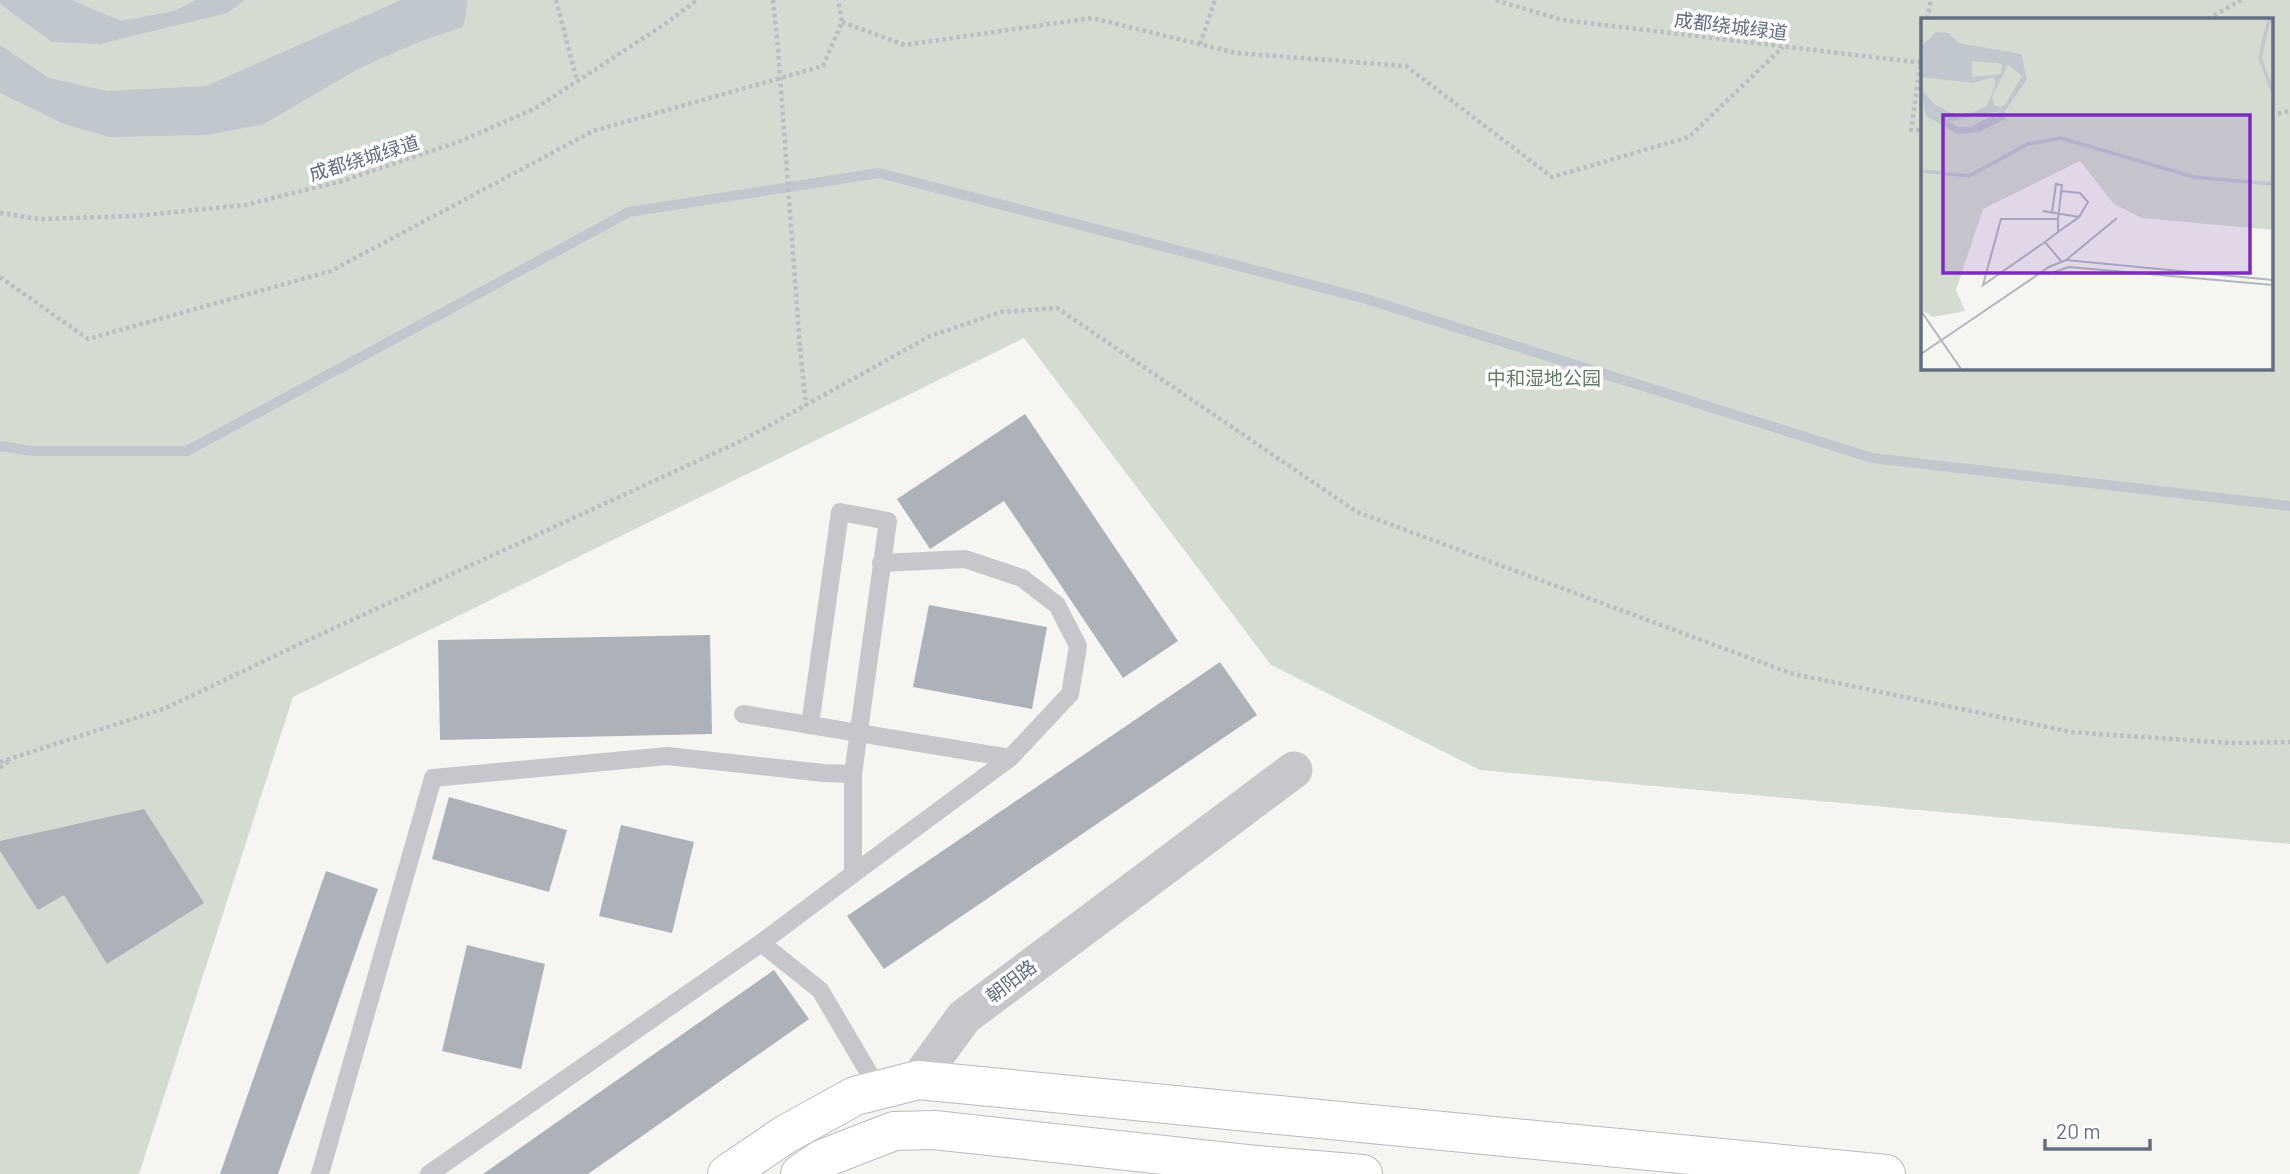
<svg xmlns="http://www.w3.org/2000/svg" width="2290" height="1174" font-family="Barlow,'Noto Sans SC',sans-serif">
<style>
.green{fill:#d4dcd2;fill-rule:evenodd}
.water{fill:#c0c7ce}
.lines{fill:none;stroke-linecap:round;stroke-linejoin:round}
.stream{stroke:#c0c7ce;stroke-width:10}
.building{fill:#adb2ba}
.secondary-casing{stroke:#b7babf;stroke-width:40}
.path{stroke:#bcbdc0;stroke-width:4.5;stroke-dasharray:3.5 3.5;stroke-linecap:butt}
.lane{stroke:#c5c7cb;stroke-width:18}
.street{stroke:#c5c7cb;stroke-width:37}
.secondary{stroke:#fff;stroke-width:38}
.path-bridge{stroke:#bcbdc0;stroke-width:4.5;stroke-dasharray:3.5 3.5;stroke-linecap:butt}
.labels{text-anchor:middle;stroke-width:7;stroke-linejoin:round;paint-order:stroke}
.street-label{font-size:19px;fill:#646e83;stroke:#fff}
.park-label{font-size:19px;fill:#637a63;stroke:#fff}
.inset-river{fill:none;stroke:#c0c7ce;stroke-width:3.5}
.inset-road{fill:none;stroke:#b2b7be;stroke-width:2}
.view{fill:#7b2cbf;fill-opacity:0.15;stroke:#7b2cbf;stroke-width:3.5}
.inset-edge{fill:none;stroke:#646e83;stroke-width:3.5}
</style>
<rect width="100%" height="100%" fill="#f5f5f1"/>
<!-- green -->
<path class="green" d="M0 0H2290V844L1480 770 1271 665 1024 338 293 697 139 1174H0ZM1923 19H2271V368H1923Z"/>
<!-- water -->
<g class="water">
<polygon points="0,0 72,0 121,21 174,11 196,0 245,0 227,13 100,44 52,42 0,4"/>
<polygon points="401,0 468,0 463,27 421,41 358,69 264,124 208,135 109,137 64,124 0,93 0,45 49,78 107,91 206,86"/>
</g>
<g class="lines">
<!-- stream -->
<polyline class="stream" points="0,446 32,451 187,451 629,212 879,173 1366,299 1872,458 2290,506"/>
</g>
<!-- building -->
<g class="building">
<polygon points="1025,414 1178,641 1123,678 1004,501 930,549 897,499"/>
<polygon points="929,605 1047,627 1032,709 913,687"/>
<polygon points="710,635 712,734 440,740 438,640"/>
<polygon points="1220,662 1257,715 884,969 847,916"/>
<polygon points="449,797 567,830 549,892 432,859"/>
<polygon points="144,809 204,903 107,964 64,895 38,910 0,851 0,841"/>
<polygon points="621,825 694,842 672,933 599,916"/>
<polygon points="326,871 378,889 278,1174 220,1174"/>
<polygon points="467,945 545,964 521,1069 442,1051"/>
<polygon points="774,970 809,1019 588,1174 483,1174"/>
</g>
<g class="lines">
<defs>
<g id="secondary">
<polyline points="727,1174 786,1134 855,1096 918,1080 1886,1174"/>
<polyline points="800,1174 822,1159 894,1131 934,1130 1246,1164 1363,1174"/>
</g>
</defs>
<!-- secondary casing -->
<use href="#secondary" class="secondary-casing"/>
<!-- path -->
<g class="path">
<polyline points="556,0 577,81"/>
<polyline points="773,0 778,49"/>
<polyline points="1496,0 1562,20 1923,63"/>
<polyline points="1927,19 1931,0"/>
<polyline points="2208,19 2241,0"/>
<polyline points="842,22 905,45 1092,18 1236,53 1406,66 1552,177 1689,137 1783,47"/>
<polyline points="1200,44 1215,0"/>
<polyline points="1923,45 1911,130 1923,130"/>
<polyline points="2271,115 2290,111"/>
<polyline points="0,213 39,219 135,216 245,205 342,181 461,141 536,108 665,24 697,0"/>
<polyline points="0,277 88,339 331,271 593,131 823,66 842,22 838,0"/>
<polyline points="800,348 806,406"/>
<polyline points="0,762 166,708 304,642 743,440 930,336 1001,312 1057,308 1357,512 1790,673 2071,732 2229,743 2290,742"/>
<polyline points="0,768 10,760"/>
</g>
<!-- lane -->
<g class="lane">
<polyline points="743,714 1010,758"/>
<polyline points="810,725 840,512 888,521 853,774"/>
<polyline points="853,874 1010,758 1070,694 1078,646 1057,605 1022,578 965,559 881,563"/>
<polyline points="761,943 820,990 879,1090"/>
<polyline points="320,1174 433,778 667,756 824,773 853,774 853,874 761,943 429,1174"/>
</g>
<!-- street -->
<polyline class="street" points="918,1080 964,1017 1294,770"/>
<!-- secondary -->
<use href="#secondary" class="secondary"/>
<!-- path-bridge -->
<polyline class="path-bridge" points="778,49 800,348"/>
</g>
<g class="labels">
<!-- street labels -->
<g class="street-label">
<text transform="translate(1731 26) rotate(7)" y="7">成都绕城绿道</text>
<text transform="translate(364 158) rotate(-17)" y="7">成都绕城绿道</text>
<text transform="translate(1011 981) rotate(-37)" y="7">朝阳路</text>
</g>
<!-- park labels -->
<g class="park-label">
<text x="1544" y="385">中和湿地公园</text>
</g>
</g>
<!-- overview -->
<g transform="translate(1921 18)">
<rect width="352" height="352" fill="#f5f5f1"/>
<path d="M0 1H352V212L221 200 193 186 159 143 62 191 35 272 44 293 12 299 0 292Z" fill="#d4dcd2"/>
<path d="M15 14 27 15 38 25 100 36 106 61 84 93V101L58 114 37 116 5 98 0 71 13 86 39 100 66 88 75 65 72 59 52 65 0 59 2 27ZM51 43 76 45 81 47 80 56 51 59ZM87 47 101 58 84 87 79 89 73 87 71 79ZM6 90 29 103 80 93 50 109H37Z" fill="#c0c7ce" fill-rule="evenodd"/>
<path class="inset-river" d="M348 1 339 40 352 75M0 153 48 158 107 126 140 120 273 159 352 166"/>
<path class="inset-road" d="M122 193 158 199M131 194 135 166 141 167 137 201M137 214 158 199 167 184 159 175 140 173M124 224 137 214V201H80L62 267 124 224 140 243M145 242 196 200M127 256 148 249 352 267M0 293 40 351M0 336 128 249 145 242 352 262"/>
<path class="view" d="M22 97H329V255H22Z"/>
<rect width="352" height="352" class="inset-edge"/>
</g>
<!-- scale -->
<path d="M2045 1139v10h105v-10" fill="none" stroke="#646e83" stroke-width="3.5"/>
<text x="2056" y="1139" font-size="21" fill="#646e83" stroke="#ffffff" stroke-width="5" paint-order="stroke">20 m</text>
</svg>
